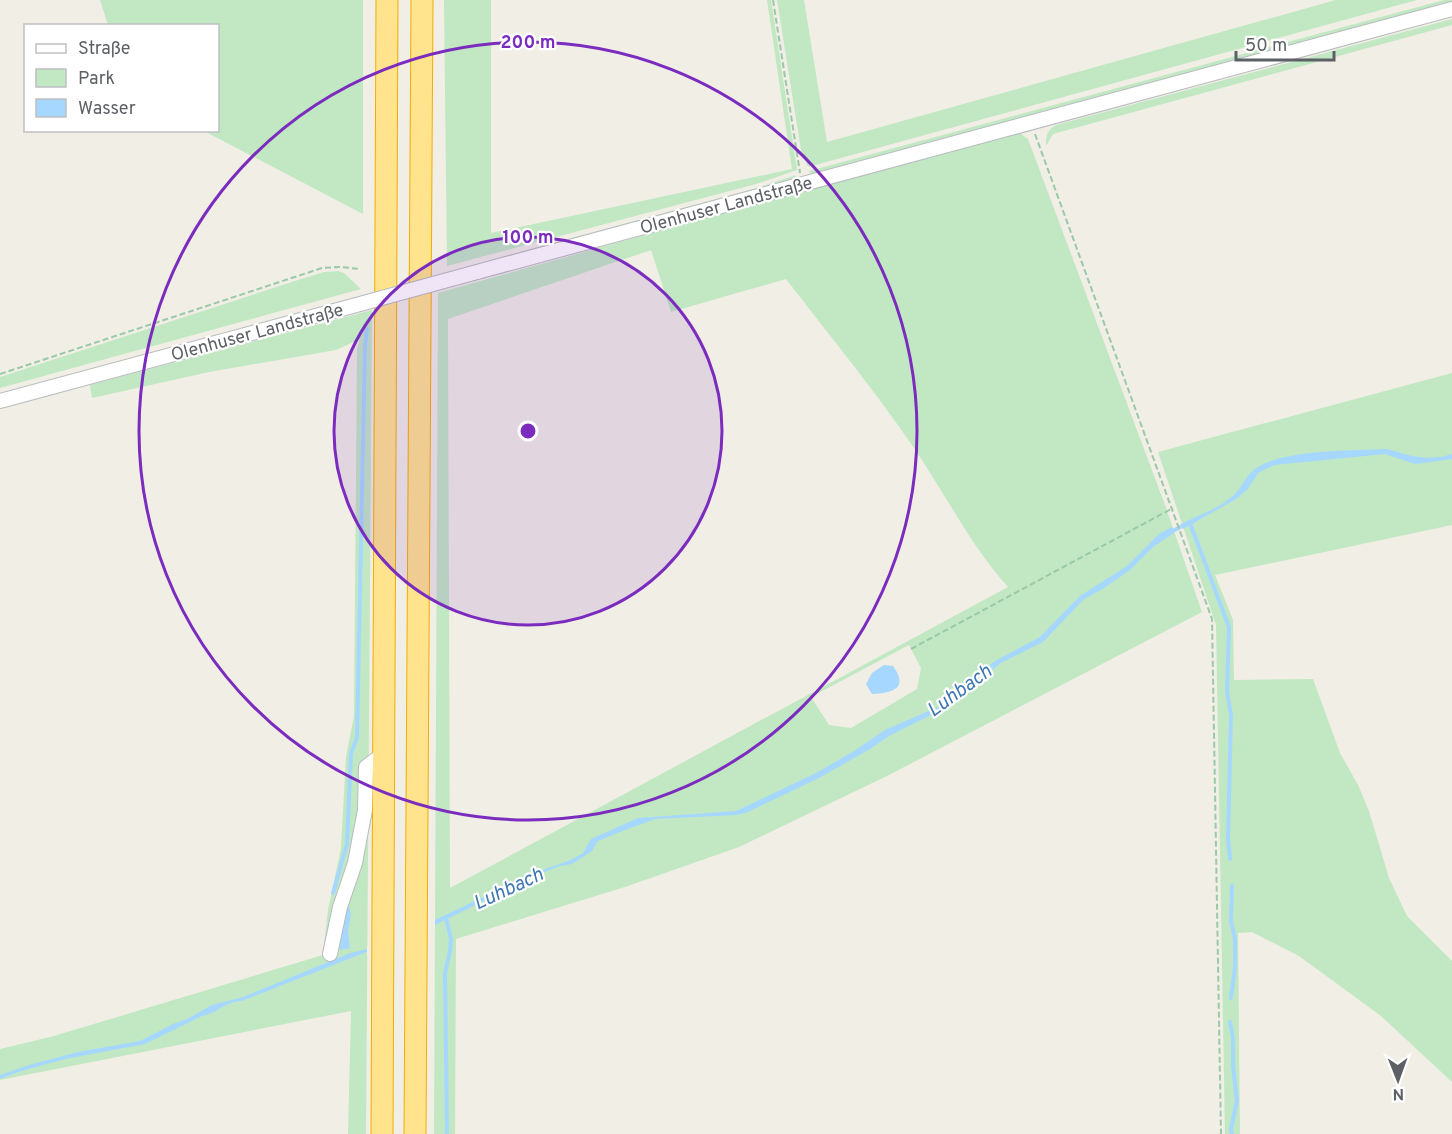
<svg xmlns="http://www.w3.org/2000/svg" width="1452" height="1134" font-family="Overpass,sans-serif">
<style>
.green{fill:#c1e8c2;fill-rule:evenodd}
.water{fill:#a6d7ff}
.pier{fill:#f0eee5}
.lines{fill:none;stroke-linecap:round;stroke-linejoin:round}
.stream{stroke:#a6d7ff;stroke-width:4}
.minor-casing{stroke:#b8bbbf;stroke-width:16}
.highway-casing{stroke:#f5ac00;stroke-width:23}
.path{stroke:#9ac9a8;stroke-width:2;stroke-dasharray:6 3;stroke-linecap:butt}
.minor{stroke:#fff;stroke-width:14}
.highway{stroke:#ffe48d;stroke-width:21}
.minor-bridge-casing{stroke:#b8bbbf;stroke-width:16;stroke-linecap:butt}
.minor-bridge{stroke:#fff;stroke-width:14}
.ring{fill:none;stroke:#7b2cbf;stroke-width:3}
.labels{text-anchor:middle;stroke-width:4.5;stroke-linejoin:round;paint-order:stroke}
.street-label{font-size:18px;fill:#5d6166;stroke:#fff}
.water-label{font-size:20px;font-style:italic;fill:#3f77b5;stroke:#fff}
.centre{fill:#7b2cbf;stroke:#fff;stroke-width:3}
.ring-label{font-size:18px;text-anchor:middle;font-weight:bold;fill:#7b2cbf;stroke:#fff;stroke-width:4.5;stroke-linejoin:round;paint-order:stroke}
</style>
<rect width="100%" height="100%" fill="#f0eee5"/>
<!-- green -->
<g class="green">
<polygon points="100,0 363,0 363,214 204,131 218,130 218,26 108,25"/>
<polygon points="444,0 491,0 491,233 792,169 767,0 771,0 797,170 756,184 447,266"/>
<polygon points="777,0 804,0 827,142 1336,0 1417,0 808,167 801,150"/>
<polygon points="1444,0 1452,0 1452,3 812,175 809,171"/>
<path d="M1452 19V25L1053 134 1046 146C1046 136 1047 130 1056 125Z"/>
<path d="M1020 133 1028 139 1165 505 1202 612 887 776 739 847 628 886 456 939 455 1134H434L438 293 801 191ZM651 250 671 312 786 279C830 336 876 392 916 451 947 497 971 546 1008 587L450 888 448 319ZM909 645 921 668 917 689 851 728 829 725 811 697Z"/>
<polygon points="796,175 795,180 491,262 490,260 757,188"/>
<polygon points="338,271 344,273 361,289 0,388 0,377 298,280 324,272"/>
<polygon points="372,310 366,1134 348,1134 351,1011 0,1080 0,1049 54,1036 323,955 328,910 341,848 346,757 354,716 357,350 360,339 336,350 209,372 92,398 90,385"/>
<polygon points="1452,373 1452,525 1215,575 1233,620 1234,680 1313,679 1340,753 1358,785 1369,811 1389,878 1407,916 1452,961 1452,1082 1381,1016 1299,956 1252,932 1238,933 1240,1134 1225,1134 1216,625 1158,452"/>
</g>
<!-- water -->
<g class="water">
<path d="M1387 449C1412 456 1427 462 1452 454V459L1415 464 1385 454 1274 465 1258 473 1248 489 1236 499 1183 529 1181 524C1199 515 1220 508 1234 495 1243 486 1247 473 1258 467 1289 449 1351 451 1387 449Z"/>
<path d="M1172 527 1174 533 1153 547 1130 570 1104 588 1083 600 1043 642 1001 663 937 712 889 736 870 749 819 778 748 812 737 815 655 819 620 832 598 841 592 851 572 864 560 866 534 876 435 925 242 1001C226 1001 216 1014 202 1016L145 1044 65 1059 18 1072 0 1079V1075L29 1065 78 1052 140 1041 173 1024 187 1019 212 1005 243 997 350 953 367 949 435 920 536 872 571 860 583 853 591 839 638 818 736 811 816 773 854 751 885 730 938 707 995 661 1040 637 1080 596 1127 566 1159 534Z"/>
<path d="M884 665 893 666C909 688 893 693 872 694L866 684 872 673Z"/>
<polygon points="347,905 349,906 351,915 348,931 350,948 340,950 340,934"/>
</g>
<!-- pier -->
<polygon class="pier" points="435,917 435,928 367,956 367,946"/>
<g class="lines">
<!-- stream -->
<g class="stream">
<polyline points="1190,523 1229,627 1227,692 1231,715 1228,838 1230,859"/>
<polyline points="1169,533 1186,524"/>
<polyline points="333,893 347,844 351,753 357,738 365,347 367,329"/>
<polyline points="446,918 451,939 450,951 445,973 447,1134"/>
<polyline points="1231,998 1235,967 1235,939 1231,921 1232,886"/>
<polyline points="1230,1022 1233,1038 1233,1066 1237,1101 1231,1129 1232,1134"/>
</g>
<defs>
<g id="minor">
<polyline points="477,272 1452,9"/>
<polyline points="0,401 338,310"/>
<polyline points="330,954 340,907 355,863 360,836 365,810 366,767 383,754"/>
</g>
<g id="highway">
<polyline points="382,1134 387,0"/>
<polyline points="415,1134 422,0"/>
</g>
</defs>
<!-- minor casing -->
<use href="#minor" class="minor-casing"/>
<!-- highway casing -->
<use href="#highway" class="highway-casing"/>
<!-- path -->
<g class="path">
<polyline points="773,0 800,173"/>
<polyline points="1035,134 1212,619 1221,1134"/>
<polyline points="0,374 322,268 341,267 360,269"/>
<polyline points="911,649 1173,508"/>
</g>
<!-- minor -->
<use href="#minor" class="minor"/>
<!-- highway -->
<use href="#highway" class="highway"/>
<defs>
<polyline id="minor-bridge" points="338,310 477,272"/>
</defs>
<!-- minor-bridge casing -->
<use href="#minor-bridge" class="minor-bridge-casing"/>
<!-- minor-bridge -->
<use href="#minor-bridge" class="minor-bridge"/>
</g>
<!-- distance rings -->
<circle cx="528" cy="431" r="194" fill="#7b2cbf" fill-opacity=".12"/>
<g class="ring">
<circle cx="528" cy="431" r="194"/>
<circle cx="528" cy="431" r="389"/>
</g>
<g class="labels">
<!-- street labels -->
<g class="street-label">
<text transform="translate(726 205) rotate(-15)" y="6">Olenhuser Landstraße</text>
<text transform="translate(257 332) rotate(-15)" y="6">Olenhuser Landstraße</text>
</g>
<!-- water labels -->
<g class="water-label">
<text transform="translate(959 690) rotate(-36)" y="7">Luhbach</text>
<text transform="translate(508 888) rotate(-25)" y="7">Luhbach</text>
</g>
</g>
<circle cx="528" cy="431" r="9" class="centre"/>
<g class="ring-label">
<text x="528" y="48">200 m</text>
<text x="528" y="243">100 m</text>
</g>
<!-- legend -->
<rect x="24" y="24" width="195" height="108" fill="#ffffff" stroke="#bec0c2" stroke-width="1.5"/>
<rect x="36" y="44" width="30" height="9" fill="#ffffff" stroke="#bec0c2" stroke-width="1.5"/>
<text x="78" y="54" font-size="18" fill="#5d6166">Straße</text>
<rect x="36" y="69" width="30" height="18" fill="#c1e8c2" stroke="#bec0c2" stroke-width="1.5"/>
<text x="78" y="84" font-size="18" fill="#5d6166">Park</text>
<rect x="36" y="99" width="30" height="18" fill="#a6d7ff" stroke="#bec0c2" stroke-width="1.5"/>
<text x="78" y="114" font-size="18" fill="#5d6166">Wasser</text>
<!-- north arrow -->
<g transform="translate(1398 1080) rotate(179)" stroke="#ffffff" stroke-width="4.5" paint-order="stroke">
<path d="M0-4.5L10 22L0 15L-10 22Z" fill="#5d6166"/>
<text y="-9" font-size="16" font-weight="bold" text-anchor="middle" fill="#5d6166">N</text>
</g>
<!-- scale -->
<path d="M1236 51v9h98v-9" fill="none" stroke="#5d6166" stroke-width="3"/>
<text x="1245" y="51" font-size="18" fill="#5d6166" stroke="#ffffff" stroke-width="4.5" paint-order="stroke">50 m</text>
</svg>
